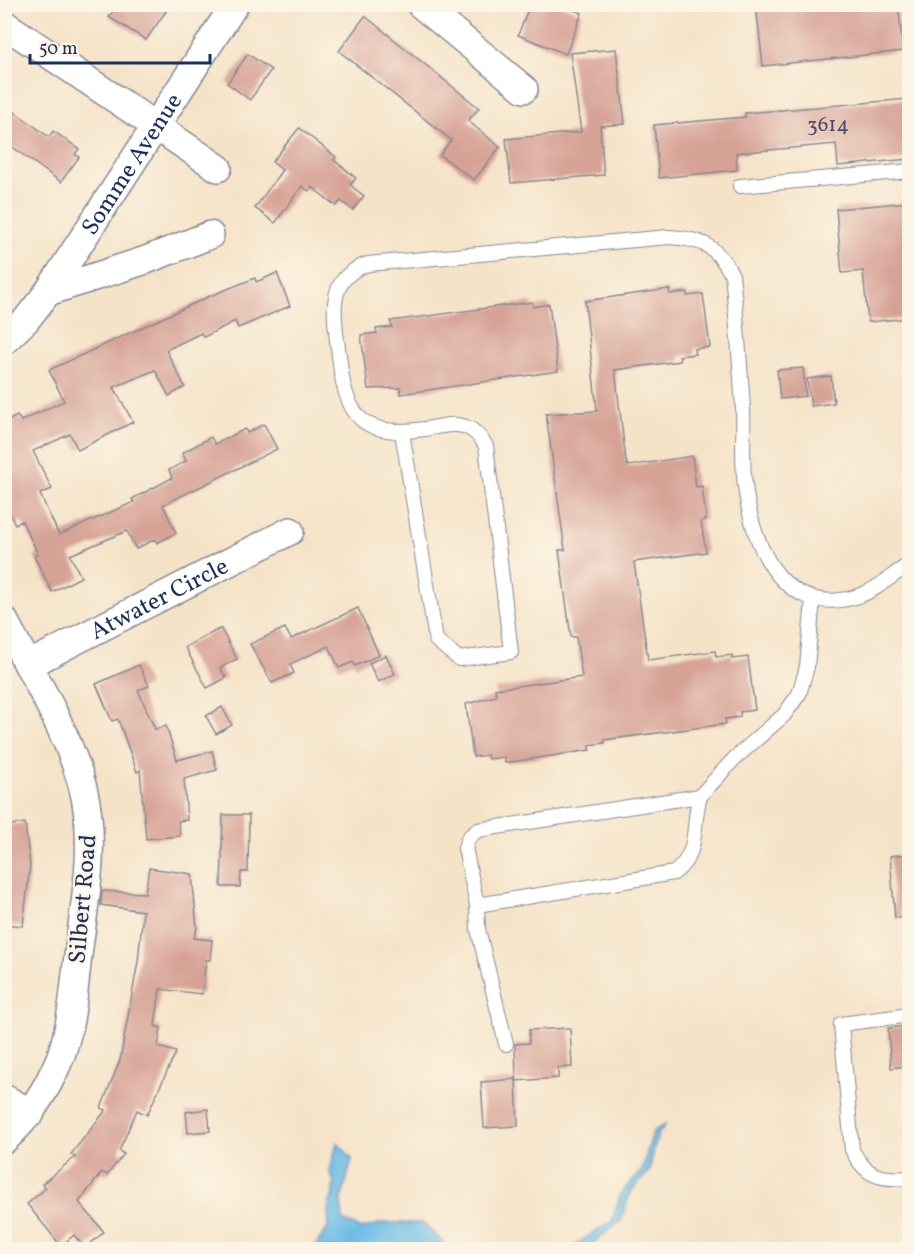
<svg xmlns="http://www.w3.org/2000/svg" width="914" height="1254" font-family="Vollkorn,serif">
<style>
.water{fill:#6bbce6;stroke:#4376a2;stroke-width:1.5}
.building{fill:#d6a295}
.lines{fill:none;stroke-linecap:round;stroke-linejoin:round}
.lane-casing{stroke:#888993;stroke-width:16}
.street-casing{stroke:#888993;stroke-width:30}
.lane{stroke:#fff;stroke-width:14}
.street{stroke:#fff;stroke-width:27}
.labels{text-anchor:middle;stroke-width:4.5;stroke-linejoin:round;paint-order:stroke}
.number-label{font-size:21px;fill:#4a4c6c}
.street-label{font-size:24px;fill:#1b2f5e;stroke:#fcf5e5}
</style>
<rect width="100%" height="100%" fill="#fcf5e5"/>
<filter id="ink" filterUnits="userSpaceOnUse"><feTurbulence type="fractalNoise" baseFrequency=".0167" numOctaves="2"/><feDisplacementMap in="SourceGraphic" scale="12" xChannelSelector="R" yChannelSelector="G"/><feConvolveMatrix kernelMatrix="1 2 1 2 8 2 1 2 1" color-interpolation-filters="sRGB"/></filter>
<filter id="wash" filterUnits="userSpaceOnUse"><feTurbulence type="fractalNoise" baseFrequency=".008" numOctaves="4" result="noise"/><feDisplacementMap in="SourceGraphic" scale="24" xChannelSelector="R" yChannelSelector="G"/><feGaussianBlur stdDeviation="1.35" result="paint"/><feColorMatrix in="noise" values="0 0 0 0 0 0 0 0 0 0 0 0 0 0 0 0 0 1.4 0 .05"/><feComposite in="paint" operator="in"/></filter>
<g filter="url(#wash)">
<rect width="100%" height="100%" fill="#f5e3c8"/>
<!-- water -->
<g class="water">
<polygon points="666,1123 657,1136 649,1172 630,1192 621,1221 585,1249 569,1249 612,1221 621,1193 642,1170 653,1132"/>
<polygon points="337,1142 352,1159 341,1201 343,1220 360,1229 384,1223 423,1223 450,1249 313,1249 328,1228 329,1201 332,1199 334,1182 330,1172"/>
</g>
<g id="blocks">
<!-- building -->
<g class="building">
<polygon points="118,4 171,4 146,40 109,17"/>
<polygon points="530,4 558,4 582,13 566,54 518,35"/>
<polygon points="756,4 898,4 903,51 763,66"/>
<polygon points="365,16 479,108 468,121 500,147 474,180 440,155 451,140 339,51"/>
<polygon points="616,49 625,124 600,126 604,175 511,183 506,139 581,132 570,53"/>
<polygon points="248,54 271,70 250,100 227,83"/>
<polygon points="909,99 909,159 838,166 836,144 736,153 737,170 659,178 654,125 745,117 745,113"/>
<polygon points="4,104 49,137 53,131 79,149 75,154 79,157 61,182 4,141"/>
<polygon points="299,128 336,157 334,160 356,178 350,185 364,196 353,210 341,201 336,206 312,187 309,191 302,186 275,223 255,208 282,170 272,162"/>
<polygon points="909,202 909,318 868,322 863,271 842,273 836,209"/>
<polygon points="277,273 290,306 238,328 235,321 204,337 201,333 166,350 185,387 169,396 155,370 114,387 133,422 78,450 70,434 33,451 52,489 40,494 59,535 134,502 132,499 172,478 169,470 186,461 182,453 211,437 215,444 245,429 247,433 264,424 277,449 163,505 176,533 157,543 155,539 136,549 127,531 70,555 81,577 52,592 34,556 38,554 22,521 15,524 4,502 4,423 17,416 21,421 64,401 49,370 210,296 255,278 256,282"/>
<polygon points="669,289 670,294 687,292 687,296 703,294 710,347 694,349 695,354 679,356 680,361 615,370 626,461 628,466 692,456 696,487 702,486 705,511 706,520 701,521 706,552 634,562 648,660 715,651 716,657 732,655 732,659 748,657 755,710 740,712 740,717 725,719 726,724 604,740 605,743 590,745 590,750 505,763 504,757 488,759 487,755 473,757 466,704 496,696 495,689 582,677 576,637 571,637 563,580 559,550 565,550 546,414 597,411 585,301"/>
<polygon points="532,302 533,307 549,304 558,371 401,394 400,388 368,389 361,335 377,333 376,329 392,327 390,321"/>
<polygon points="803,368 806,396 780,399 777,370"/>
<polygon points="831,376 834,403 811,406 807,379"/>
<polygon points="358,608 379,655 355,666 353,662 339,668 329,646 290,664 294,673 272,683 250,644 285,628 291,639"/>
<polygon points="219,629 221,629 237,659 220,668 226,678 207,688 185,647"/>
<polygon points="386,655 395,674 378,682 369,663"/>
<polygon points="139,665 149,686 138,690 155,729 166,726 177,760 212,751 217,770 184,779 187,820 178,821 180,836 146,839 140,770 137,772 118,719 112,721 96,684"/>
<polygon points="222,707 232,725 216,734 206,716"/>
<polygon points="223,815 249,815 248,872 241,872 240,887 221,887"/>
<polygon points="25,823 30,866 23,926 4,924 4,826"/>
<polygon points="909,854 909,917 895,918 890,856"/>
<polygon points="149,868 192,874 197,928 194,938 212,940 210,960 206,960 202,994 160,989 155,1026 161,1028 158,1047 176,1052 147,1115 137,1110 119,1151 124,1154 107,1175 102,1172 79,1202 104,1232 85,1248 74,1235 61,1246 27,1204 46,1188 42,1184 75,1157 71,1154 106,1110 101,1108 120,1060 138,962 143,911 101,905 102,891 145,893"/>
<polygon points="909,1026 909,1066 891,1068 888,1028"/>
<polygon points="570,1028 572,1067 558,1068 558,1078 516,1081 515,1044 529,1043 529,1030"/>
<polygon points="516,1079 518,1126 484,1128 481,1082"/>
<polygon points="208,1109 210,1131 188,1133 186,1112"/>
</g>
</g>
</g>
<g filter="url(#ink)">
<use href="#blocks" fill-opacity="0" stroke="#888993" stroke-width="1.5"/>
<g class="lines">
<defs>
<g id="lane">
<polyline points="740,186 910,171"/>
<path d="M402 432 436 640 459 659 511 652 486 446C481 438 475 430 466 427 453 422 439 427 425 429 367 438 346 420 340 363 338 344 333 322 335 303 337 282 349 270 368 264L669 237C702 239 716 245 732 275 737 319 740 363 743 408 744 430 742 453 744 476 749 537 778 619 855 597 877 591 891 575 910 564"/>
<path d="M477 905 674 873C701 852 691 826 700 796"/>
<path d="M910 1015 841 1024 852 1150C866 1177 880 1180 910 1178"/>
<polyline points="506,1044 478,929 477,905 465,848 469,837 478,830 700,796 734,759 784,715 799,694 807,667 813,599"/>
</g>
<g id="street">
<polyline points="420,4 524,89"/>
<polyline points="4,24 218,168"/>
<polyline points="48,292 146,260 210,235"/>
<path id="s1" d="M4 341 26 320 48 292 235 4"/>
<path d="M4 620C32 674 67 729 83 788 97 843 85 900 78 955 74 990 72 1025 60 1058 47 1090 30 1117 4 1140"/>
<path id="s2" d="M28 665 290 531"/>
<polyline points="4,1098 31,1113"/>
</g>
</defs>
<!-- lane casing -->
<use href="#lane" class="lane-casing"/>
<!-- street casing -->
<use href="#street" class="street-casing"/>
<!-- lane -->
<use href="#lane" class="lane"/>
<!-- street -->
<use href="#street" class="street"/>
</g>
</g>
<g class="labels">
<!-- number labels -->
<g class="number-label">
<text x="828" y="131">3614</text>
</g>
<!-- street labels -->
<g class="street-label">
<text dy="8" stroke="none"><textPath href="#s1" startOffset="219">Somme Avenue</textPath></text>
<text dy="8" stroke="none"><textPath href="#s2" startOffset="147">Atwater Circle</textPath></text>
<text transform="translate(82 899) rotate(-85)" y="8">Silbert Road</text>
</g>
</g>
<!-- margin -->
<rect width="914" height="1254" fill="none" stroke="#fcf5e5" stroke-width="24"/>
<!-- scale -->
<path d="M30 54v9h180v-9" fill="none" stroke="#1b2f5e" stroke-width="3"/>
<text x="39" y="54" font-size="18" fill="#1b2f5e" stroke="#fcf5e5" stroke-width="4.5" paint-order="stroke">50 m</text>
</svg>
